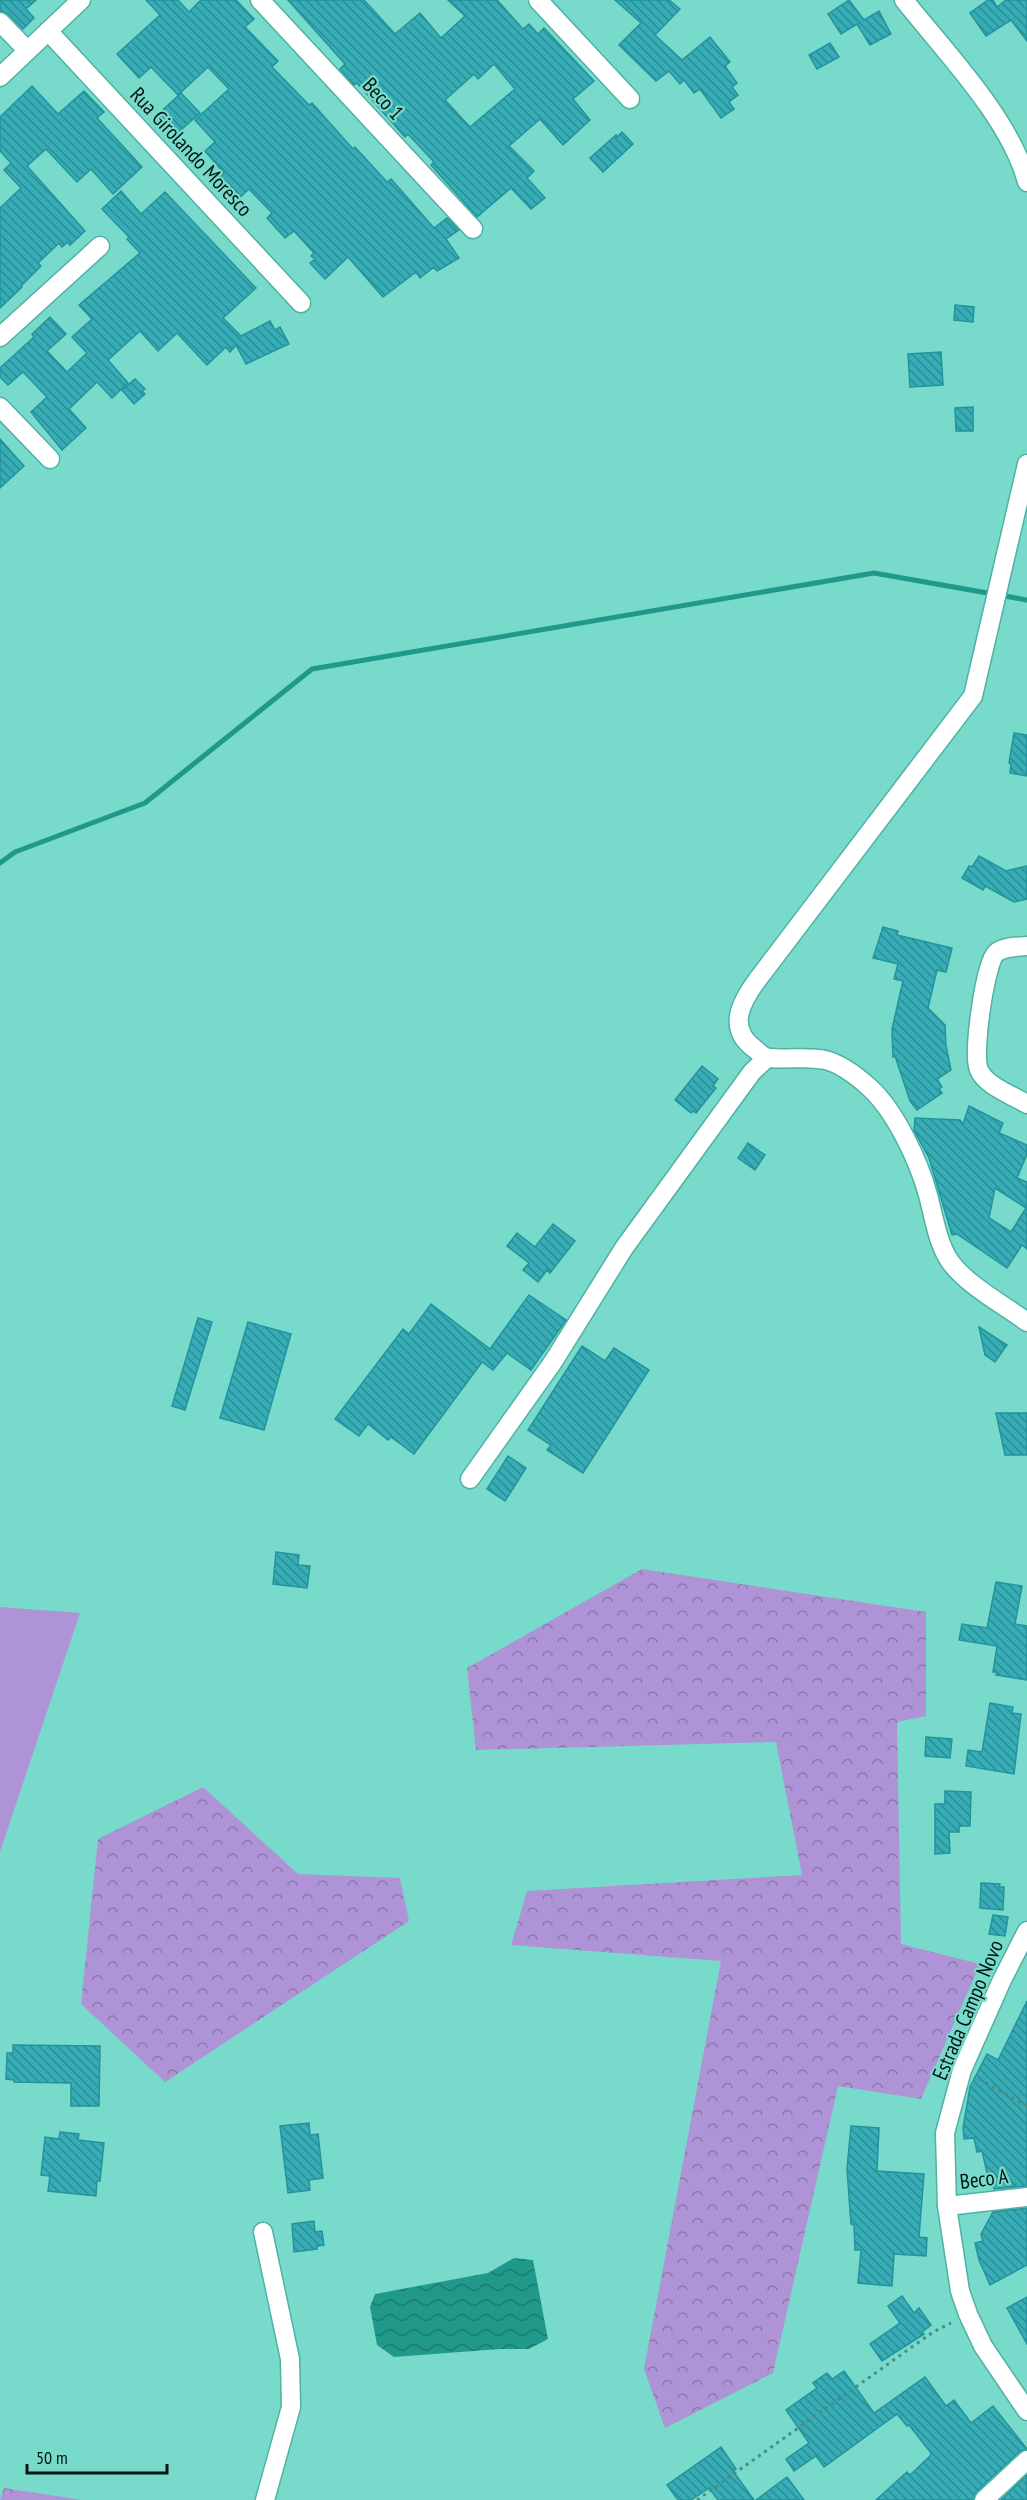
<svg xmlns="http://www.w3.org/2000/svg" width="1027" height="2500" font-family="'PT Sans Narrow',sans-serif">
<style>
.green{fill:#ae93d6}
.forest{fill:url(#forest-crowns)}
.water{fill:url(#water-waves)}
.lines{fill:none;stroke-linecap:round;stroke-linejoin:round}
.stream{stroke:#20998b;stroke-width:5}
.building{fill:url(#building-back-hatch);stroke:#23939c;stroke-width:1.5;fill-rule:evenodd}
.minor-casing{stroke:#4eb2a4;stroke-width:21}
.path{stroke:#4a8d83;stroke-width:3;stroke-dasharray:3 4.5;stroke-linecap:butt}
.minor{stroke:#fff;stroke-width:18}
.labels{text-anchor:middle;stroke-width:4.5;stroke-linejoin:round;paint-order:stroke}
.street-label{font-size:21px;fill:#021613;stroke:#78dacb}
</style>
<defs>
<pattern id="forest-crowns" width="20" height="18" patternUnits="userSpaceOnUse" patternTransform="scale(1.5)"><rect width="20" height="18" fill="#ae93d6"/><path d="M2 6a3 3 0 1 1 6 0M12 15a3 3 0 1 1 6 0" fill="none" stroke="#8b77ac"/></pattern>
<pattern id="water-waves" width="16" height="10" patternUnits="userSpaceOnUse" patternTransform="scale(1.5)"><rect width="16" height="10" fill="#20998b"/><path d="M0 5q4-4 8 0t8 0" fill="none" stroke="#1a7c70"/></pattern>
<pattern id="building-back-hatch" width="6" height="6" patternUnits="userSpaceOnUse" patternTransform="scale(1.5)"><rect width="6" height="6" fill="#37aeb7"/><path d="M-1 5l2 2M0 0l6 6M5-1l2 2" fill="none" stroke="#2c8d94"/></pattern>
</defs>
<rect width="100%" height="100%" fill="#78dacb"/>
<!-- green -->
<polygon class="green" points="0,1607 80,1613 0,1852"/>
<!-- forest -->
<g class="forest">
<polygon points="642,1569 926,1612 926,1716 897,1722 901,1944 980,1964 921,2099 838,2086 773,2373 665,2428 644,2369 721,1961 511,1945 527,1891 802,1875 776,1742 476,1750 467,1668"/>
<polygon points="203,1787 298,1874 400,1878 409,1921 165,2082 81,2004 98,1839"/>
<polygon points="4,2488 82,2500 0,2500"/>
</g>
<!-- water -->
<polygon class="water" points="514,2258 533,2260 548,2339 529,2349 500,2349 394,2357 377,2345 370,2307 375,2294 488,2273"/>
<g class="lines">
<!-- stream -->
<polyline class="stream" points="0,863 15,852 145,803 312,669 874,573 1027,600"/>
</g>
<!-- building -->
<g class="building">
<polygon points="0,0 36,0 26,9 34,18 23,29 8,14 0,11"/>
<polygon points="146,0 178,0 189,12 201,0 236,0 254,19 245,27 278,61 272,67 309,105 312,103 353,149 355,147 387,182 391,179 434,228 447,218 459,230 446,239 459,258 437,271 434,267 420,278 416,272 383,297 348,257 325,279 310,263 315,259 311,256 314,253 294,231 285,238 267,218 272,213 249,189 237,200 218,179 224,173 205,151 215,142 195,120 229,89 208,67 178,95 151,67 139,78 117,54 160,15"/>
<path d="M288 0H364L395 34 420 13 441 38 465 16 448 0H497L523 29 529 24 538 34 544 28 594 81 573 99 590 120 563 145 540 119 509 146 534 171 527 178 545 198 531 209 511 188 477 217 431 165 434 162 408 134 405 137 357 83 354 85 340 69 345 64ZM494 64 515 89 470 127 445 100 474 74 478 79Z"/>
<polygon points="615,0 669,0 680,9 655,35 682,60 710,37 730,62 725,66 737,83 732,87 738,95 729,102 734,109 721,118 700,89 694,93 684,80 680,84 669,71 656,81 619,45 641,23"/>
<polygon points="849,0 864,20 879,11 891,34 870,45 857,24 841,34 828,14"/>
<polygon points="988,0 993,0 997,7 1006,0 1027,0 1027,41 1011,20 986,36 970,13"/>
<polygon points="830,43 839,57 817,69 809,55"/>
<polygon points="32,86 58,114 84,91 104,112 97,118 142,167 113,194 91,169 77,182 46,149 27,166 85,231 70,245 68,242 62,247 59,243 38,263 41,266 21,286 22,287 0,308 0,208 21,188 4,170 11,163 0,151 0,117"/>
<polygon points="181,93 200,113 173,137 155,117"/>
<polygon points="622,132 633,144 603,172 590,158 616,135 617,137"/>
<polygon points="121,191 141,214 165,192 256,288 223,318 241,336 270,321 275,330 280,327 289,344 246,364 236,345 230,352 226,347 207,365 177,333 158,351 140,331 108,360 128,383 112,398 97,382 69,409 86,428 62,450 31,412 47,397 23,372 8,385 0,377 0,368 34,337 32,334 50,317 66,334 47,351 67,372 87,353 72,337 92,319 79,305 140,253 127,239 129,237 102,209"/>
<polygon points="955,305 974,307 973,322 954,320"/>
<polygon points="941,352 943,385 910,387 908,354"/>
<polygon points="135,379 145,389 142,391 145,394 134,404 122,390"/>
<polygon points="973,407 973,431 956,431 955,408"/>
<polygon points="0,439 24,466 0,488"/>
<polygon points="1014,733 1027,735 1027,776 1010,773 1011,764 1009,763"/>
<polygon points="979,856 1006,871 1027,866 1027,899 1014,902 985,886 983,890 962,878 969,866 972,867"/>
<polygon points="883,927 898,931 897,935 952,948 946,972 937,970 928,1008 945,1025 946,1046 951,1070 937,1079 942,1087 939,1089 942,1093 917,1110 910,1101 895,1056 893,1057 892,1029 903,981 894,979 898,964 873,958"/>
<polygon points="702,1066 718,1079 713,1086 716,1088 696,1113 693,1111 691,1113 675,1100"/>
<path d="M969 1106 1003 1123 999 1133 1027 1145V1154L1017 1178 1027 1182V1249L1022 1245 1007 1268 957 1234 952 1235 929 1158 914 1130 915 1118 960 1120 963 1124ZM995 1188 1026 1208 1011 1232 989 1218Z"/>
<polygon points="748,1143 765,1155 755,1170 738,1158"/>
<polygon points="553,1224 575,1241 550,1273 547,1270 538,1282 523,1270 529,1263 507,1246 517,1233 535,1247"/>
<polygon points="529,1295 566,1320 531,1370 507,1353 493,1370 482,1362 414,1454 391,1437 388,1440 368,1424 359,1436 335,1419 403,1329 409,1334 431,1304 490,1349"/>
<polygon points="198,1318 212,1322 185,1410 172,1406"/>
<polygon points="248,1322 291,1334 264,1430 220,1418"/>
<polygon points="979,1327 1007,1345 995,1362 985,1355"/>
<polygon points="582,1346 605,1361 614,1348 649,1370 583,1473 547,1450 551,1445 528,1430"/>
<polygon points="996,1413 1027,1413 1027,1455 1005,1455"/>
<polygon points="508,1456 526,1468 505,1501 487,1489"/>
<polygon points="276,1552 299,1555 298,1565 310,1566 307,1588 273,1584"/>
<polygon points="996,1582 1022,1586 1015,1624 1027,1626 1027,1680 996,1675 997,1672 993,1672 997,1646 959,1640 962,1624 987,1628"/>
<polygon points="990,1703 1013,1707 1012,1713 1021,1714 1014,1774 966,1766 968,1750 982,1752"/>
<polygon points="926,1737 952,1739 950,1758 925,1756"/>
<polygon points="945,1791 971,1792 970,1826 959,1826 959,1832 949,1832 950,1853 935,1854 935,1804 945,1804"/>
<polygon points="981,1883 1000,1884 999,1887 1004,1887 1003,1910 980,1908"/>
<polygon points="993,1915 1008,1917 1005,1936 989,1934"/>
<polygon points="1027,2001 1027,2186 994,2189 990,2176 988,2177 982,2151 977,2152 974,2138 964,2139 963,2128 970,2087 987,2054 998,2060"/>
<polygon points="13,2045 100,2046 99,2106 71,2106 71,2083 14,2082 14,2080 6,2079 7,2053 13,2053"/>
<polygon points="309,2123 310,2135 318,2134 323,2178 309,2180 310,2190 288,2193 280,2126"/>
<polygon points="851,2126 879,2128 877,2171 924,2174 919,2237 927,2238 926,2256 894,2254 892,2286 858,2283 861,2250 855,2250 854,2225 851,2224 847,2169"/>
<polygon points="60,2132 79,2134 78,2140 104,2143 100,2181 97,2181 96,2196 48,2191 50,2176 41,2175 45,2137 59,2139"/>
<polygon points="1027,2208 1027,2265 990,2285 979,2260 975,2243 983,2241 981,2234 993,2212"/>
<polygon points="314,2221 315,2232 322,2231 324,2245 317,2246 317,2249 294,2252 292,2224"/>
<polygon points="902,2296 914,2313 919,2308 931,2325 922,2332 924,2334 882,2361 870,2344 900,2323 888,2306"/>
<polygon points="1027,2297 1027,2344 1007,2308"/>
<polygon points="844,2371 874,2413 925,2377 946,2406 954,2400 971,2423 993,2406 1027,2449 1019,2452 976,2492 973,2500 876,2500 907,2472 910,2475 930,2456 931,2453 909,2425 907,2426 897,2414 824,2467 816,2456 794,2471 786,2459 809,2443 786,2410 817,2388 813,2383 827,2373 832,2379"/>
<polygon points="721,2447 736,2469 733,2471 754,2500 718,2500 709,2488 691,2500 678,2500 667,2485"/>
<polygon points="1027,2475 1027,2500 1001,2500"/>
<polygon points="787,2477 804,2500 756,2500"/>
</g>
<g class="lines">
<defs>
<g id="minor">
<polyline points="260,0 473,229"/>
<polyline points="538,0 630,99"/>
<path d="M904 0C945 52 1010 118 1027 182"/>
<polyline points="0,22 27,50"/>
<polyline points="48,31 301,303"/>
<polyline points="0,77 81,0"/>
<polyline points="0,337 100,246"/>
<polyline points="0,407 50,459"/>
<path d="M1027 464 973 696 758 979C741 1002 726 1028 755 1049 760 1053 764 1058 770 1058 788 1060 807 1056 825 1060 842 1064 858 1077 870 1088 896 1112 919 1162 928 1195 934 1217 937 1241 949 1260 965 1284 1004 1305 1027 1322"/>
<path d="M1027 946C1017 947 1004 946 996 953 985 963 972 1055 979 1070 986 1086 1012 1095 1027 1104"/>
<polyline points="470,1479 553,1362 624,1248 752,1072 767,1058"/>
<polyline points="1027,1931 1002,1980 962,2070 945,2133 947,2206 960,2291 968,2314 983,2346 1027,2411"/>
<polyline points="947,2206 1027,2197"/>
<polyline points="263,2232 290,2359 291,2407 265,2500"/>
<polyline points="984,2500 1027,2460"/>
</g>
</defs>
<!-- minor casing -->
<use href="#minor" class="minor-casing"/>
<!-- path -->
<g class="path">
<polyline points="979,2079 1027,2106"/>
<polyline points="697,2500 933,2332 951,2323"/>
</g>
<!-- minor -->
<use href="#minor" class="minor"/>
</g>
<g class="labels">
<!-- street labels -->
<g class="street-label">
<text transform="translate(383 99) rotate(47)" y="7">Beco 1</text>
<text transform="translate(191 152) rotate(47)" y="7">Rua Girolando Moresco</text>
<text transform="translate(968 2010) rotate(-67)" y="7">Estrada Campo Novo</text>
<text transform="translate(984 2179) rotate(-7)" y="7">Beco A</text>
</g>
</g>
<!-- scale -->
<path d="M27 2464v9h140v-9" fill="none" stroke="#021613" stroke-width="3"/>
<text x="36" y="2464" font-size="18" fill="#021613" stroke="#78dacb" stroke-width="4.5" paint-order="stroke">50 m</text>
</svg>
